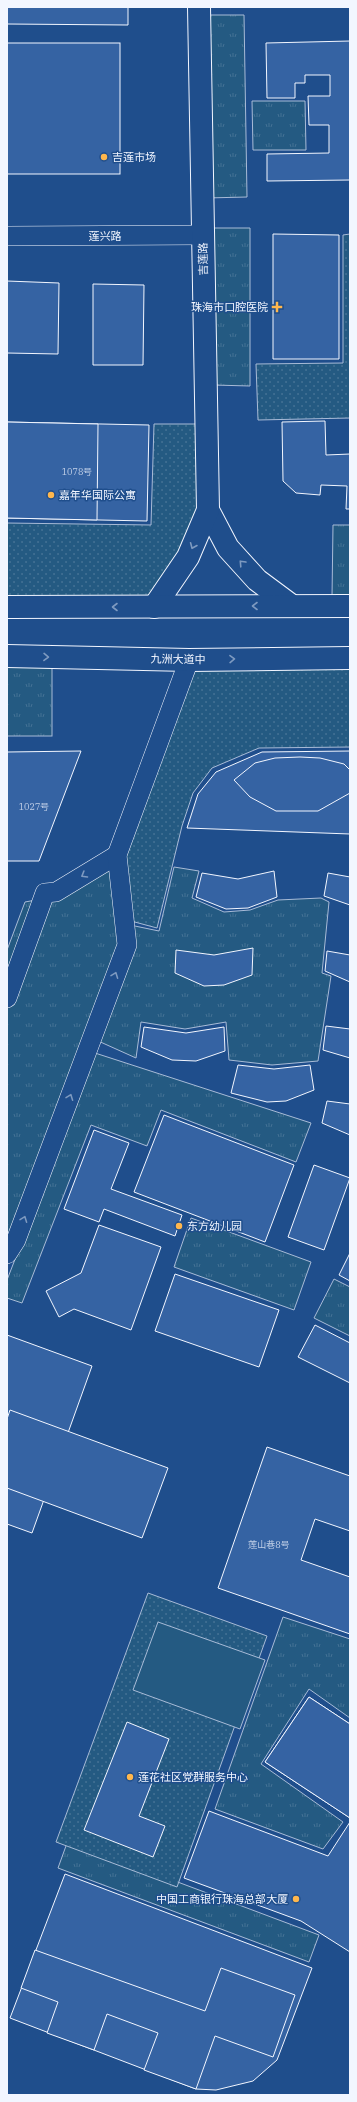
<svg xmlns="http://www.w3.org/2000/svg" width="357" height="2102" font-family="'IBM Plex Serif','Noto Sans SC',serif">
<style>
.grass{fill:url(#grass-tufts);stroke:#a8bbd7}
.park{fill:url(#park-dots);stroke:#a8bbd7}
.pitch{fill:#245a82;stroke:#a8bbd7}
.building{fill:#3563a3;stroke:#f2f6ff}
.lines{fill:none;stroke-linecap:round;stroke-linejoin:round}
.minor-casing{stroke:#f2f6ff;stroke-width:20}
.secondary-casing{stroke:#f2f6ff;stroke-width:24}
.primary-casing{stroke:#f2f6ff;stroke-width:24}
.minor{stroke:#1f4e8c;stroke-width:19}
.secondary{stroke:#1f4e8c;stroke-width:22}
.primary{stroke:#1f4e8c;stroke-width:22}
.oneway{stroke:#7e9ac0}
.poi-dot{fill:#ffb74d;stroke:#1f4e8c;stroke-width:1.5}
.labels{text-anchor:middle;stroke-width:3;stroke-linejoin:round;paint-order:stroke}
.number-label{font-size:9px;fill:#c3d1e8}
.poi-label{font-size:11px;fill:#f2f6ff;stroke:#1f4e8c;text-anchor:start}
.street-label{font-size:11px;fill:#f2f6ff;stroke:#1f4e8c}
</style>
<defs>
<pattern id="grass-tufts" width="24" height="20" patternUnits="userSpaceOnUse"><rect width="24" height="20" fill="#245a82"/><path d="M3 7l-1-3M5 7V3M7 7l1-3M15 17l-1-3M17 17v-4M19 17l1-3" fill="none" stroke="#447295"/></pattern>
<pattern id="park-dots" width="8" height="8" patternUnits="userSpaceOnUse"><rect width="8" height="8" fill="#245a82"/><path d="M2 2h.1M6 6h.1" fill="none" stroke="#447295" stroke-width="1.8" stroke-linecap="round"/></pattern>
</defs>
<rect width="100%" height="100%" fill="#1f4e8c"/>
<!-- grass -->
<g class="grass">
<polygon points="203,15 244,15 247,197 206,198"/>
<polygon points="252,101 305,101 306,150 253,150"/>
<polygon points="213,228 250,228 250,386 213,385"/>
<polygon points="333,525 350,525 350,598 332,597"/>
<rect x="7" y="665" width="45" height="71"/>
<polygon points="113,866 120,946 7,1248 7,950 25,902 58,896"/>
<polygon points="174,867 199,871 192,898 224,912 250,910 278,900 321,898 329,902 322,973 331,976 318,1061 272,1065 229,1060 226,1022 185,1029 141,1022 136,1058 96,1040 130,925 159,931"/>
<polygon points="95,1053 311,1123 296,1162 161,1110 147,1146 91,1125 22,1303 7,1298 7,1280"/>
<polygon points="191,1218 311,1262 294,1310 174,1267"/>
<polygon points="334,1279 350,1287 350,1336 314,1318"/>
<polygon points="283,1617 350,1639 350,1718 309,1689 261,1764 343,1822 323,1849 215,1809"/>
<polygon points="71,1832 175,1881 319,1935 309,1962 58,1868"/>
</g>
<!-- park -->
<g class="park">
<polygon points="350,234 350,418 258,420 256,364 343,363 343,235"/>
<polygon points="154,424 202,424 202,509 182,555 147,603 7,601 7,523 151,525"/>
<polygon points="350,665 350,747 259,748 212,768 193,793 182,826 157,928 131,921 122,857 195,667"/>
<polygon points="148,1593 267,1636 177,1887 56,1842"/>
</g>
<!-- pitch -->
<polygon class="pitch" points="158,1622 265,1660 240,1729 133,1690"/>
<!-- building -->
<g class="building">
<polygon points="7,7 128,7 128,25 7,24"/>
<polygon points="350,41 350,180 267,181 267,154 329,153 329,125 309,125 308,96 330,96 330,75 305,75 305,83 295,83 295,98 267,98 266,43"/>
<rect x="7" y="43" width="113" height="131"/>
<polygon points="273,234 339,235 339,359 273,359"/>
<polygon points="7,281 59,283 58,354 7,353"/>
<polygon points="93,284 144,285 143,365 93,365"/>
<polygon points="325,421 326,455 350,454 350,509 346,509 347,486 321,485 320,495 296,493 283,481 282,422"/>
<polygon points="7,422 149,425 147,521 7,518"/>
<polygon points="7,422 98,424 97,520 7,518"/>
<polygon points="81,751 39,861 7,861 7,752"/>
<polygon points="350,751 350,834 187,828 198,794 216,772 262,752"/>
<polygon points="300,757 320,758 344,764 350,770 350,793 318,811 276,811 250,797 234,780 255,763 275,758"/>
<polygon points="274,871 277,897 248,908 226,909 196,897 202,873 238,879"/>
<polygon points="328,873 350,877 350,905 324,896"/>
<polygon points="253,948 252,975 224,985 204,986 175,973 176,950 214,955"/>
<polygon points="327,951 350,955 350,982 325,971"/>
<polygon points="326,1026 350,1029 350,1058 323,1050"/>
<polygon points="144,1027 186,1033 224,1027 225,1051 196,1061 172,1060 141,1047"/>
<polygon points="238,1065 274,1069 310,1065 314,1090 286,1101 267,1102 231,1093"/>
<polygon points="327,1101 350,1104 350,1135 322,1123"/>
<polygon points="164,1115 294,1165 265,1242 134,1192"/>
<polygon points="94,1130 129,1143 111,1189 182,1215 175,1236 104,1209 99,1222 64,1209"/>
<polygon points="314,1165 350,1178 324,1250 288,1237"/>
<polygon points="99,1225 161,1247 131,1330 74,1309 59,1317 46,1291 81,1273"/>
<polygon points="350,1253 350,1281 339,1275"/>
<polygon points="175,1274 279,1310 259,1367 155,1331"/>
<polygon points="315,1325 350,1343 350,1383 298,1357"/>
<polygon points="7,1335 92,1366 32,1533 7,1524"/>
<polygon points="10,1410 168,1468 142,1538 7,1488 7,1419"/>
<polygon points="267,1447 350,1476 350,1531 315,1519 301,1560 350,1577 350,1634 218,1588"/>
<polygon points="309,1697 350,1724 350,1818 265,1762"/>
<polygon points="309,1697 350,1724 350,1818 265,1762"/>
<polygon points="127,1722 169,1739 139,1816 165,1826 153,1857 84,1830"/>
<polygon points="209,1811 328,1856 350,1822 350,1952 301,1921 184,1878"/>
<polygon points="65,1874 312,1968 277,2060 253,2081 216,2090 196,2089 10,2018"/>
<polygon points="35,1950 205,2011 221,1968 295,1995 273,2057 215,2036 196,2089 144,2070 158,2033 107,2014 94,2050 47,2033 58,2002 21,1988"/>
</g>
<g class="lines">
<defs>
<g id="minor">
<polyline points="7,236 202,235"/>
<polyline points="7,998 45,893 56,892 117,855"/>
<polyline points="7,1254 16,1240 127,945 117,855 189,660"/>
</g>
<g id="secondary">
<polyline points="208,510 228,548 257,580 292,606"/>
<polyline points="154,607 188,557 208,510 199,7"/>
</g>
<g id="primary">
<polyline points="7,607 350,606"/>
<polyline points="7,656 189,660 350,658"/>
</g>
</defs>
<!-- minor casing -->
<use href="#minor" class="minor-casing"/>
<!-- secondary casing -->
<use href="#secondary" class="secondary-casing"/>
<!-- primary casing -->
<use href="#primary" class="primary-casing"/>
<!-- minor -->
<use href="#minor" class="minor"/>
<!-- secondary -->
<use href="#secondary" class="secondary"/>
<!-- primary -->
<use href="#primary" class="primary"/>
</g>
<!-- one-way arrows -->
<defs><path id="oneway-chevron" d="M-2-3.5L2.5 0L-2 3.5" fill="none" stroke-width="1.6" stroke-linecap="round" stroke-linejoin="round"/></defs>
<g class="oneway">
<use href="#oneway-chevron" transform="translate(193 546) rotate(113)"/>
<use href="#oneway-chevron" transform="translate(242 563) rotate(-133)"/>
<use href="#oneway-chevron" transform="translate(255 606) rotate(180)"/>
<use href="#oneway-chevron" transform="translate(115 607) rotate(180)"/>
<use href="#oneway-chevron" transform="translate(46 657) rotate(1)"/>
<use href="#oneway-chevron" transform="translate(232 659) rotate(-1)"/>
<use href="#oneway-chevron" transform="translate(84 875) rotate(149)"/>
<use href="#oneway-chevron" transform="translate(115 975) rotate(-69)"/>
<use href="#oneway-chevron" transform="translate(70 1097) rotate(-69)"/>
<use href="#oneway-chevron" transform="translate(24 1219) rotate(-69)"/>
</g>
<!-- markers -->
<g class="poi-dot">
<circle cx="104" cy="157" r="4"/>
<path d="M275 301h4v4h4v4h-4v4h-4v-4h-4v-4h4z"/>
<circle cx="51" cy="495" r="4"/>
<circle cx="179" cy="1226" r="4"/>
<circle cx="130" cy="1777" r="4"/>
<circle cx="296" cy="1899" r="4"/>
</g>
<g class="labels">
<!-- number labels -->
<g class="number-label">
<text x="77" y="475">1078号</text>
<text x="34" y="810">1027号</text>
<text x="269" y="1548">莲山巷8号</text>
</g>
<!-- poi labels -->
<g class="poi-label">
<text x="112" y="161">吉莲市场</text>
<text x="268" y="311" text-anchor="end">珠海市口腔医院</text>
<text x="59" y="499">嘉年华国际公寓</text>
<text x="187" y="1230">东方幼儿园</text>
<text x="138" y="1781">莲花社区党群服务中心</text>
<text x="288" y="1903" text-anchor="end">中国工商银行珠海总部大厦</text>
</g>
<!-- street labels -->
<g class="street-label">
<text x="105" y="240">莲兴路</text>
<text transform="translate(203 259) rotate(-91)" y="4">吉莲路</text>
<text transform="translate(178 659) rotate(1)" y="4">九洲大道中</text>
</g>
</g>
<!-- border -->
<rect width="357" height="2102" fill="none" stroke="#f2f6ff" stroke-width="16"/>
</svg>
